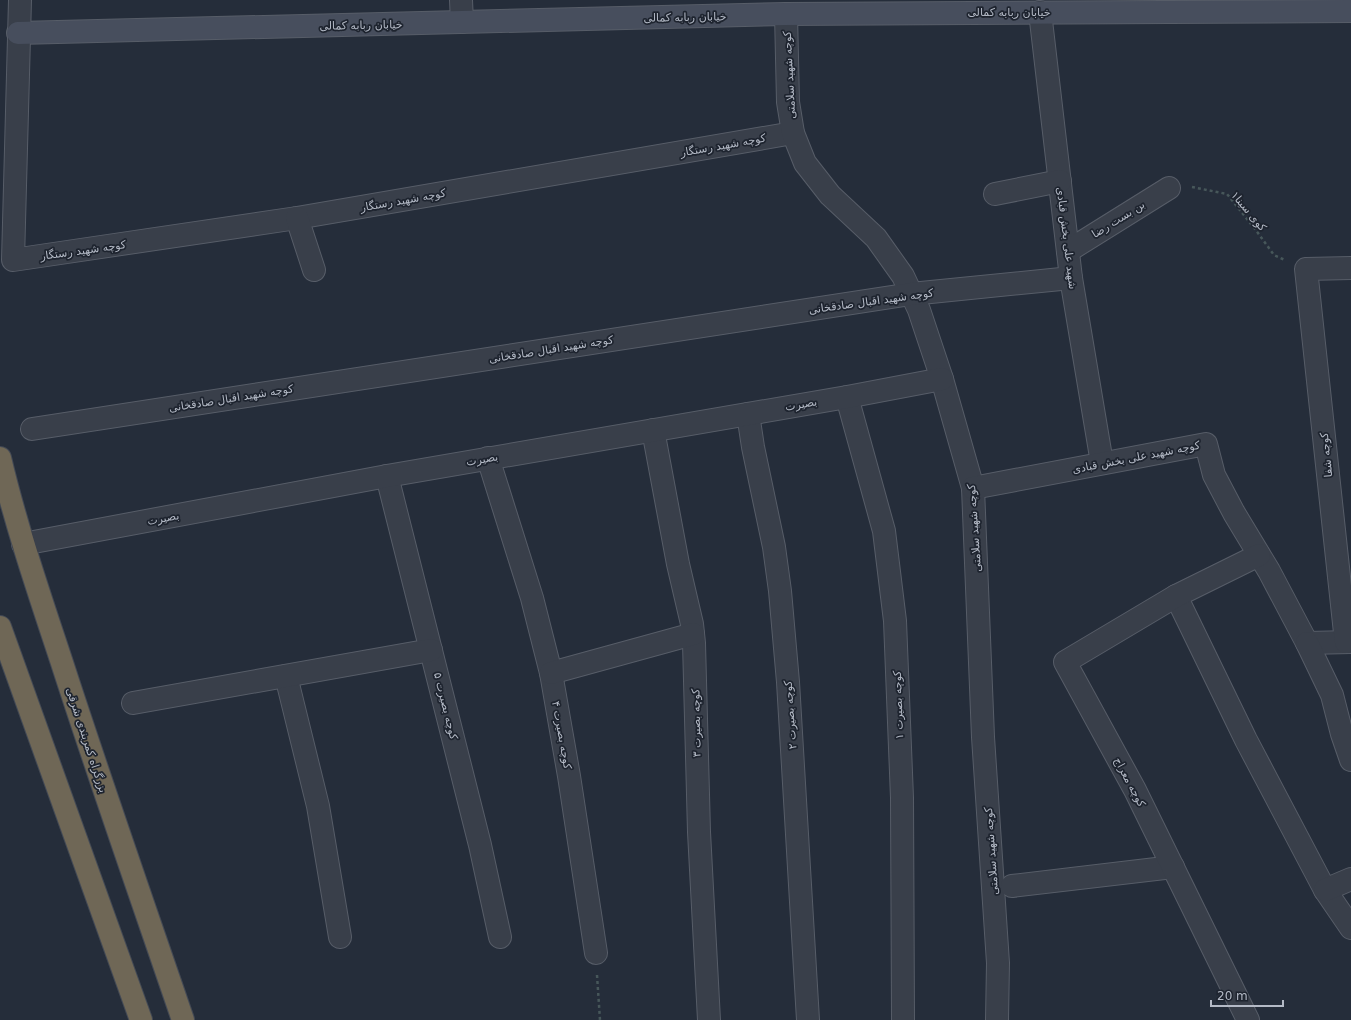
<svg xmlns="http://www.w3.org/2000/svg" width="1351" height="1020" font-family="'DejaVu Sans',Vazirmatn,sans-serif">
<style>
.lines{fill:none;stroke-linecap:round;stroke-linejoin:round}
.street-casing{stroke:#575d68;stroke-width:24}
.secondary-casing{stroke:#575d68;stroke-width:24}
.highway-casing{stroke:#444a55;stroke-width:24}
.path{stroke:#47575a;stroke-width:2.5;stroke-dasharray:3 3;stroke-linecap:butt}
.street{stroke:#393f4a;stroke-width:22}
.secondary{stroke:#474e5d;stroke-width:22}
.highway{stroke:#6f6756;stroke-width:22}
.labels{text-anchor:middle;stroke-width:3.5;stroke-linejoin:round;paint-order:stroke}
.street-label{font-size:11px;fill:#b4bac6;stroke:#1e242f}
</style>
<rect width="100%" height="100%" fill="#252d3a"/>
<g class="lines">
<defs>
<g id="street">
<polyline points="20,0 13,260 297,218 793,133"/>
<polyline points="461,0 462,22"/>
<polyline points="1040,12 1071,278 1102,463"/>
<polyline points="786,14 788,102 793,133 805,163 830,195 876,238 903,276 919,310 942,379 973,488 983,737 998,963 997,1020"/>
<polyline points="995,194 1060,181"/>
<polyline points="297,218 314,270"/>
<polyline points="1068,251 1169,188"/>
<polyline points="847,397 884,531 895,621 902,798 903,1020"/>
<polyline points="748,414 753,447 774,547 780,591 788,682 808,1020"/>
<polyline points="32,429 911,294 1071,278"/>
<polyline points="653,430 678,564 692,624 694,643 699,832 709,1020"/>
<polyline points="488,458 532,598 551,673 569,776 596,953"/>
<polyline points="387,476 480,845 500,937"/>
<polyline points="973,488 1206,444 1214,475 1234,513 1269,571 1307,643 1351,642"/>
<polyline points="23,544 387,476 847,397 942,379"/>
<polyline points="1176,596 1246,740 1325,890 1351,928"/>
<polyline points="1346,642 1306,269 1351,268"/>
<polyline points="1307,643 1332,695 1342,734 1351,760"/>
<polyline points="551,673 693,634"/>
<polyline points="286,676 318,806 340,937"/>
<polyline points="133,703 431,650"/>
<polyline points="1012,886 1173,867"/>
<polyline points="1325,890 1351,879"/>
<polyline points="1248,1020 1135,790 1065,662 1176,596 1259,555"/>
</g>
<polyline id="secondary" points="18,33 786,14 1351,11"/>
<g id="highway">
<path d="M0 458C17 530 41 599 64 669 102 786 143 903 183 1020"/>
<polyline points="0,627 141,1020"/>
</g>
</defs>
<!-- street casing -->
<use href="#street" class="street-casing"/>
<!-- secondary casing -->
<use href="#secondary" class="secondary-casing"/>
<!-- highway casing -->
<use href="#highway" class="highway-casing"/>
<!-- path -->
<g class="path">
<polyline points="1192,187 1227,194 1255,229 1274,255 1285,260"/>
<polyline points="597,975 600,1020"/>
</g>
<!-- street -->
<use href="#street" class="street"/>
<!-- secondary -->
<use href="#secondary" class="secondary"/>
<!-- highway -->
<use href="#highway" class="highway"/>
</g>
<g class="labels">
<!-- street labels -->
<g class="street-label">
<text x="1009" y="16">خیابان ربابه کمالی</text>
<text transform="translate(685 17) rotate(-1)" y="4">خیابان ربابه کمالی</text>
<text transform="translate(361 25) rotate(-1)" y="4">خیابان ربابه کمالی</text>
<text transform="translate(789 75) rotate(-93)" y="4">کوچه شهید سلامتی</text>
<text transform="translate(723 145) rotate(-10)" y="4">کوچه شهید رستگار</text>
<text transform="translate(403 200) rotate(-10)" y="4">کوچه شهید رستگار</text>
<text transform="translate(1249 211) rotate(50)" y="4">کوی سینا۱</text>
<text transform="translate(1118 219) rotate(-32)" y="4">بن بست رضا</text>
<text transform="translate(1067 238) rotate(83)" y="4">شهید علی بخش قبادی</text>
<text transform="translate(83 250) rotate(-8)" y="4">کوچه شهید رستگار</text>
<text transform="translate(871 301) rotate(-8)" y="4">کوچه شهید اقبال صادقخانی</text>
<text transform="translate(551 349) rotate(-9)" y="4">کوچه شهید اقبال صادقخانی</text>
<text transform="translate(231 398) rotate(-9)" y="4">کوچه شهید اقبال صادقخانی</text>
<text transform="translate(801 404) rotate(-10)" y="4">بصیرت</text>
<text transform="translate(1326 455) rotate(-96)" y="4">کوچه شفا</text>
<text transform="translate(1136 457) rotate(-11)" y="4">کوچه شهید علی بخش قبادی</text>
<text transform="translate(482 459) rotate(-10)" y="4">بصیرت</text>
<text transform="translate(163 518) rotate(-11)" y="4">بصیرت</text>
<text transform="translate(974 528) rotate(-94)" y="4">کوچه شهید سلامتی</text>
<text transform="translate(898 705) rotate(-92)" y="4">کوچه بصیرت ۱</text>
<text transform="translate(446 706) rotate(76)" y="4">کوچه بصیرت ۵</text>
<text transform="translate(790 715) rotate(-94)" y="4">کوچه بصیرت ۲</text>
<text transform="translate(696 723) rotate(-91)" y="4">کوچه بصیرت ۳</text>
<text transform="translate(562 735) rotate(80)" y="4">کوچه بصیرت ۴</text>
<text transform="translate(87 740) rotate(72)" y="4">بزرگراه کمربندی شرقی</text>
<text transform="translate(1130 782) rotate(62)" y="4">کوچه معراج</text>
<text transform="translate(991 851) rotate(-94)" y="4">کوچه شهید سلامتی</text>
</g>
</g>
<!-- scale -->
<path d="M1211 1000v6h72v-6" fill="none" stroke="#b4bac6" stroke-width="2"/>
<text x="1217" y="1000" font-size="12" fill="#b4bac6" stroke="#1e242f" stroke-width="3" paint-order="stroke">20 m</text>
</svg>
